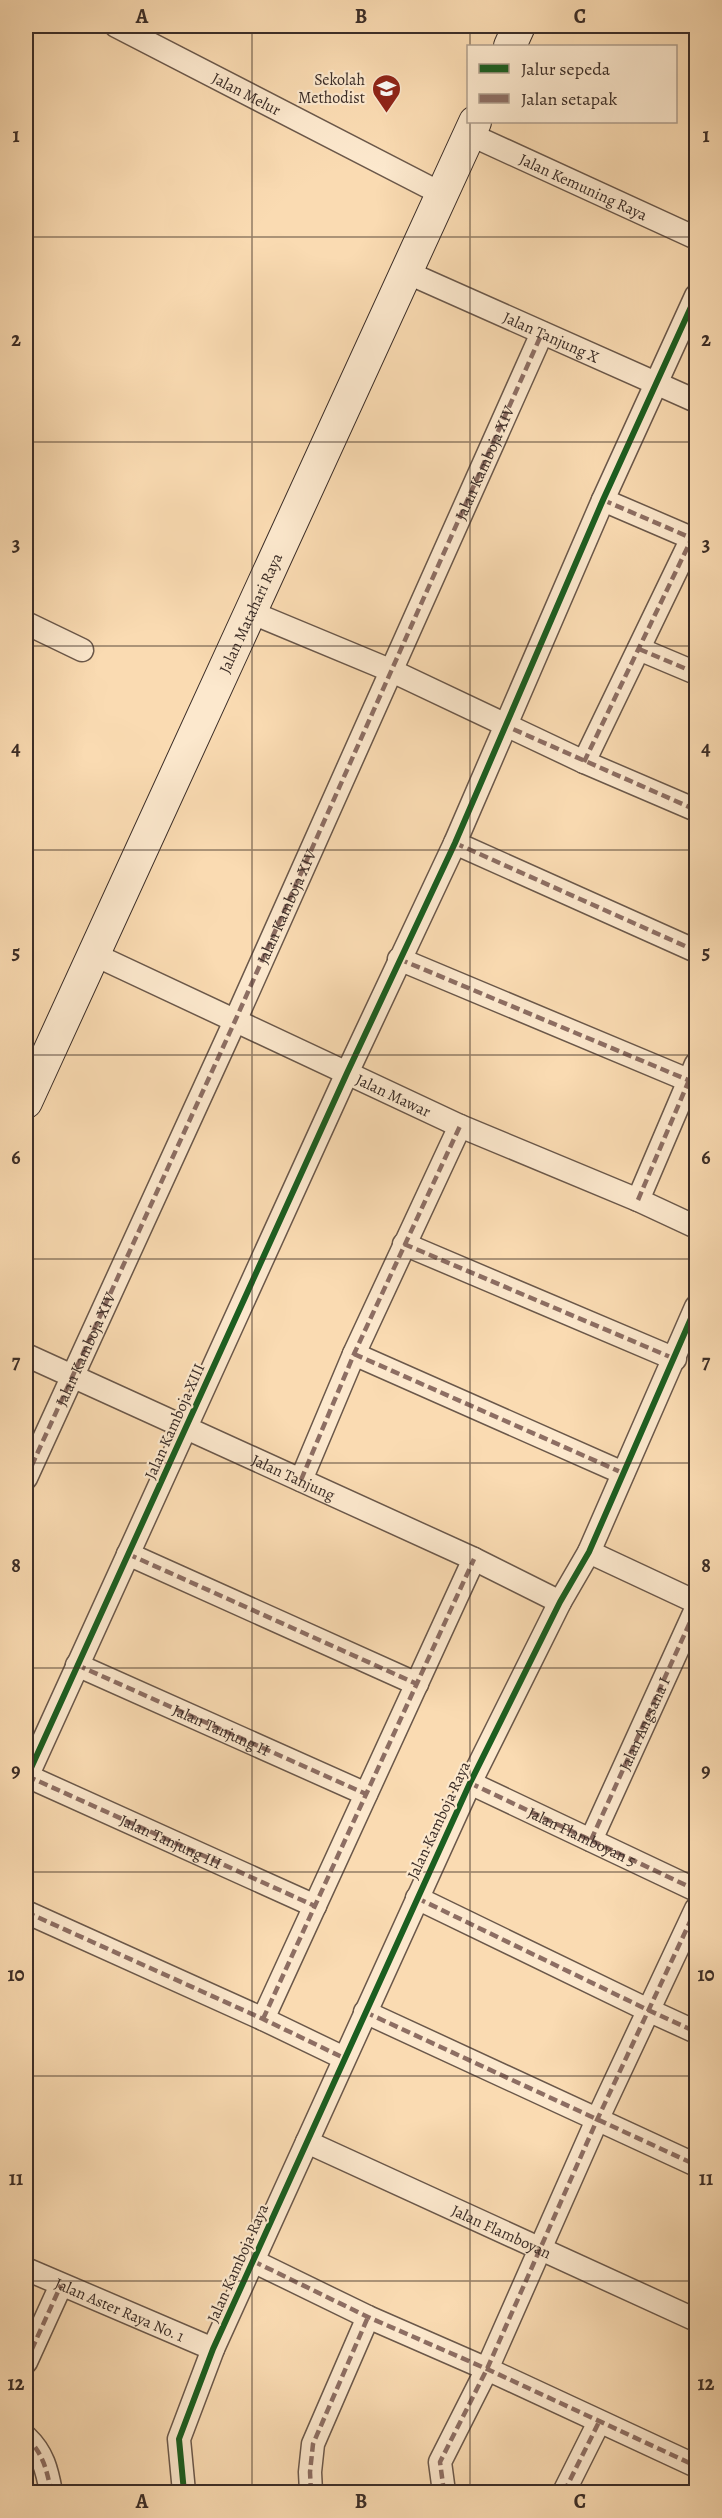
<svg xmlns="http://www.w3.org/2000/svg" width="722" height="2518" font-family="Alegreya,serif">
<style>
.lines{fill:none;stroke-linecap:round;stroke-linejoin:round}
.street-casing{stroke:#6b584a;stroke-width:25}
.secondary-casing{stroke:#3b2d27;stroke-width:34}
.street{stroke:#fce8cd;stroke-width:22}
.secondary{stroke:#fce8cd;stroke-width:32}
.quiet{stroke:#8d6e63;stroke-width:4.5;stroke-dasharray:9 4.5;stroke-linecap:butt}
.cycleway-casing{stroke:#fce8cd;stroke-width:10}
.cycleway{stroke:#1b5e20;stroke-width:6}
.grid{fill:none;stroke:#3b2d27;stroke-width:1.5;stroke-opacity:0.55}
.labels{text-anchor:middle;stroke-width:4.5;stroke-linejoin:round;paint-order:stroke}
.poi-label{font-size:16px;fill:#3b2d27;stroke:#fce8cd;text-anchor:end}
.street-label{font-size:16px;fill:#3b2d27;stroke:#fce8cd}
.neatline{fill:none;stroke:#3b2d27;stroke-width:2}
.grid-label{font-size:20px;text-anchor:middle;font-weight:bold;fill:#3b2d27}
</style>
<rect width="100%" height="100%" fill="#fadbb2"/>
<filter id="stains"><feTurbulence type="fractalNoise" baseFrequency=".00333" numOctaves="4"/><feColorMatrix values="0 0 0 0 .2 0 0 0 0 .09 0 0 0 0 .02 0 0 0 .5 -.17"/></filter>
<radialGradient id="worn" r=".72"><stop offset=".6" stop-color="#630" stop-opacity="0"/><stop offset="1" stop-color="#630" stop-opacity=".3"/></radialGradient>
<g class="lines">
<defs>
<g id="street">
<path id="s1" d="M116 26 442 194"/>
<path id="s2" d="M469 134 696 238"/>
<path id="s3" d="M406 272 696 401"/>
<polyline points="603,500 696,540"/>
<polyline points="250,612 392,671 584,762 696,810"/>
<polyline points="26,623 82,650"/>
<polyline points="639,649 696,673"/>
<polyline points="584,762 692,538"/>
<polyline points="455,843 696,951"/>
<path id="s4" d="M93 954 460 1126 638 1200 696 1227"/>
<polyline points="399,959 688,1080"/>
<polyline points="638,1200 696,1064"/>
<polyline points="404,1244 675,1359"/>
<polyline points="354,1354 623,1473"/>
<path id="s5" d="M26 1355 474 1559 560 1602"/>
<polyline points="26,1478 235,1021 542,333"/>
<polyline points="301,1480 354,1354 460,1126"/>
<polyline points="589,1552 696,1602"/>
<polyline points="128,1554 417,1684"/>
<path id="s6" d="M77 1665 366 1794"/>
<polyline points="27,1776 315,1906"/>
<polyline points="26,1779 347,1073 455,843 603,500 696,296"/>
<polyline points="470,1783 696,1890"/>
<polyline points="591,1840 696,1609"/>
<polyline points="417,1898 648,2010 696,2032"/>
<polyline points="26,1912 263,2019 344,2058"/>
<polyline points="365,2012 696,2165"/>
<polyline points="263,2019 474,1559"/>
<path id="s7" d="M307 2142 696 2320"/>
<polyline points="253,2261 368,2317 487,2369 696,2466"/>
<path id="s8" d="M26 2269 213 2349"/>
<polyline points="26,2362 61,2285"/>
<path d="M26 2437C43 2453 47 2470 51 2492"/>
<polyline points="184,2492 179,2439 213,2349 470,1783 560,1602 589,1552 696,1307"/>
<polyline points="311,2492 310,2472 313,2444 368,2317"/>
<polyline points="444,2492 440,2462 487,2369 597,2120 696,1909"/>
<polyline points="564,2492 599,2422"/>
</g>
<g id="secondary">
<polyline points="510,46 519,26"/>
<path id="s9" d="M26 1102 475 122"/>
</g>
</defs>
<!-- street casing -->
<use href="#street" class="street-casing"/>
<!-- secondary casing -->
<use href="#secondary" class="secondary-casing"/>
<!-- street -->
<use href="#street" class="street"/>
<!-- secondary -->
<use href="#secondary" class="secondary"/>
<!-- quiet -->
<g class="quiet">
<polyline points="603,500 696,540"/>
<polyline points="639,649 696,673"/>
<polyline points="504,731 506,726 696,810"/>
<polyline points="584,762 692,538"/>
<polyline points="455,843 696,951"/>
<polyline points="399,959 688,1080"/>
<polyline points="638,1200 696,1064"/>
<polyline points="404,1244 675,1359"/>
<polyline points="354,1354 623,1473"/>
<path id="s10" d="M26 1478 235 1021 542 333"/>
<polyline points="301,1480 354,1354 460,1126"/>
<polyline points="128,1554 417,1684"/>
<polyline points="77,1665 366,1794"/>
<path id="s11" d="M27 1776 315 1906"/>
<path id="s12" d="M470 1783 696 1890"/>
<path id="s13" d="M591 1840 696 1609"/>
<polyline points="417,1898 648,2010 696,2032"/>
<polyline points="26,1912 263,2019 344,2058"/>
<polyline points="365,2012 696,2165"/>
<polyline points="263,2019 474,1559"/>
<polyline points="253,2261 368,2317 487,2369 696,2466"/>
<polyline points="26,2362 61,2285"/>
<path d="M26 2437C43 2453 47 2470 51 2492"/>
<polyline points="311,2492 310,2472 313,2444 368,2317"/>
<polyline points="444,2492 440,2462 487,2369 597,2120 696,1909"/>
<polyline points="564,2492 599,2422"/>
</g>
<defs>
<g id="cycleway">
<polyline points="26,1779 347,1073 455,843 603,500 696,296"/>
<polyline points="184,2492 179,2439 213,2349 470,1783 560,1602 589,1552 696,1307"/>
</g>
</defs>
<!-- cycleway casing -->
<use href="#cycleway" class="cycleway-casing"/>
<!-- cycleway -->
<use href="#cycleway" class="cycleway"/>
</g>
<!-- grid -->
<path class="grid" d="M252 26V2492M470 26V46M470 122V2492M26 237H696M26 442H696M26 646H696M26 850H696M26 1055H696M26 1259H696M26 1463H696M26 1668H696M26 1872H696M26 2076H696M26 2281H696"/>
<!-- icons -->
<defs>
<symbol id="school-pin" viewBox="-11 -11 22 30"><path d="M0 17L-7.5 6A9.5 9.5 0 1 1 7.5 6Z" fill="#8f2418" stroke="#fce8cd"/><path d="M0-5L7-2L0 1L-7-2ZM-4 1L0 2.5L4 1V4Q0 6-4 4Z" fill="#fff"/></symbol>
</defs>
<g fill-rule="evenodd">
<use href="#school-pin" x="370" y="72" width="33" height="45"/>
</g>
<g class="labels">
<!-- poi labels -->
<g class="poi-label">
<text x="365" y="85">Sekolah<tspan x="365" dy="18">Methodist</tspan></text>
</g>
<!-- street labels -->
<g class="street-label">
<text dy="6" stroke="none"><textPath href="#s1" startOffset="147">Jalan Melur</textPath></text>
<text dy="6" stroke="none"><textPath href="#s2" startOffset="126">Jalan Kemuning Raya</textPath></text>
<text dy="6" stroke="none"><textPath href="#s3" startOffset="159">Jalan Tanjung X</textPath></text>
<text dy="6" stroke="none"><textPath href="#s10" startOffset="1114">Jalan Kamboja XIV</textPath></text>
<text dy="6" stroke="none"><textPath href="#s9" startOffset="538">Jalan Matahari Raya</textPath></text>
<text dy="6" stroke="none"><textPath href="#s10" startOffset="628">Jalan Kamboja XIV</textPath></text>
<text dy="6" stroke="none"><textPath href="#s4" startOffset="332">Jalan Mawar</textPath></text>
<text dy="6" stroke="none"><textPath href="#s10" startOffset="142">Jalan Kamboja XIV</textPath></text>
<text transform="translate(174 1421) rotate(-66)" y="6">Jalan Kamboja XIII</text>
<text dy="6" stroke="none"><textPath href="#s5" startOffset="294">Jalan Tanjung</textPath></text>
<text dy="6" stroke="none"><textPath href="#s13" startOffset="128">Jalan Angsana I</textPath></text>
<text dy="6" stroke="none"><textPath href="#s6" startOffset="158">Jalan Tanjung II</textPath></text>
<text transform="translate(438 1820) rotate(-65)" y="6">Jalan Kamboja Raya</text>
<text dy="6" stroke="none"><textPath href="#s12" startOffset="124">Jalan Flamboyan 5</textPath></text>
<text dy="6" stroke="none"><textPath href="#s11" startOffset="158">Jalan Tanjung III</textPath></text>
<text dy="6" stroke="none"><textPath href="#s7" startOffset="214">Jalan Flamboyan</textPath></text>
<text transform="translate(237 2263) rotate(-66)" y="6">Jalan Kamboja Raya</text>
<text dy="6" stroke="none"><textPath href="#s8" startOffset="102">Jalan Aster Raya No. 1</textPath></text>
</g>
</g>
<!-- margin -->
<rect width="722" height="2518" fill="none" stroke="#fadbb2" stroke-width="66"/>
<!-- legend -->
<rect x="467" y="45" width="210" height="78" fill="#fce8cd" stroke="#af9d8b" stroke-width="1.5"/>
<rect x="479" y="64" width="30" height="9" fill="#1b5e20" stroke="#af9d8b" stroke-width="1.5"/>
<text x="521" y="75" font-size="18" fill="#3b2d27">Jalur sepeda</text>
<rect x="479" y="94" width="30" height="9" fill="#8d6e63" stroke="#af9d8b" stroke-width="1.5"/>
<text x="521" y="105" font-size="18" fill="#3b2d27">Jalan setapak</text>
<rect x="33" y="33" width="656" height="2452" class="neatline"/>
<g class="grid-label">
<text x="142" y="23">A</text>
<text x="361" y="23">B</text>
<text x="580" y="23">C</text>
<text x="16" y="142">1</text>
<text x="706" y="142">1</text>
<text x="16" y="346">2</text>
<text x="706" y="346">2</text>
<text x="16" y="551">3</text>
<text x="706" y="551">3</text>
<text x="16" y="755">4</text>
<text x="706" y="755">4</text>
<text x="16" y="959">5</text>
<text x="706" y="959">5</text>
<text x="16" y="1164">6</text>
<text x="706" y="1164">6</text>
<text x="16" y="1368">7</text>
<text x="706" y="1368">7</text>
<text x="16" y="1572">8</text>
<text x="706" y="1572">8</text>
<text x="16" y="1777">9</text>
<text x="706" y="1777">9</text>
<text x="16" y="1981">10</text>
<text x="706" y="1981">10</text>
<text x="16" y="2185">11</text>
<text x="706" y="2185">11</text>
<text x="16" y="2390">12</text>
<text x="706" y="2390">12</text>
<text x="142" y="2508">A</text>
<text x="361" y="2508">B</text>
<text x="580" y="2508">C</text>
</g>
<rect width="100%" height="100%" filter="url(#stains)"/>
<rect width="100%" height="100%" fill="url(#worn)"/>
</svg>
